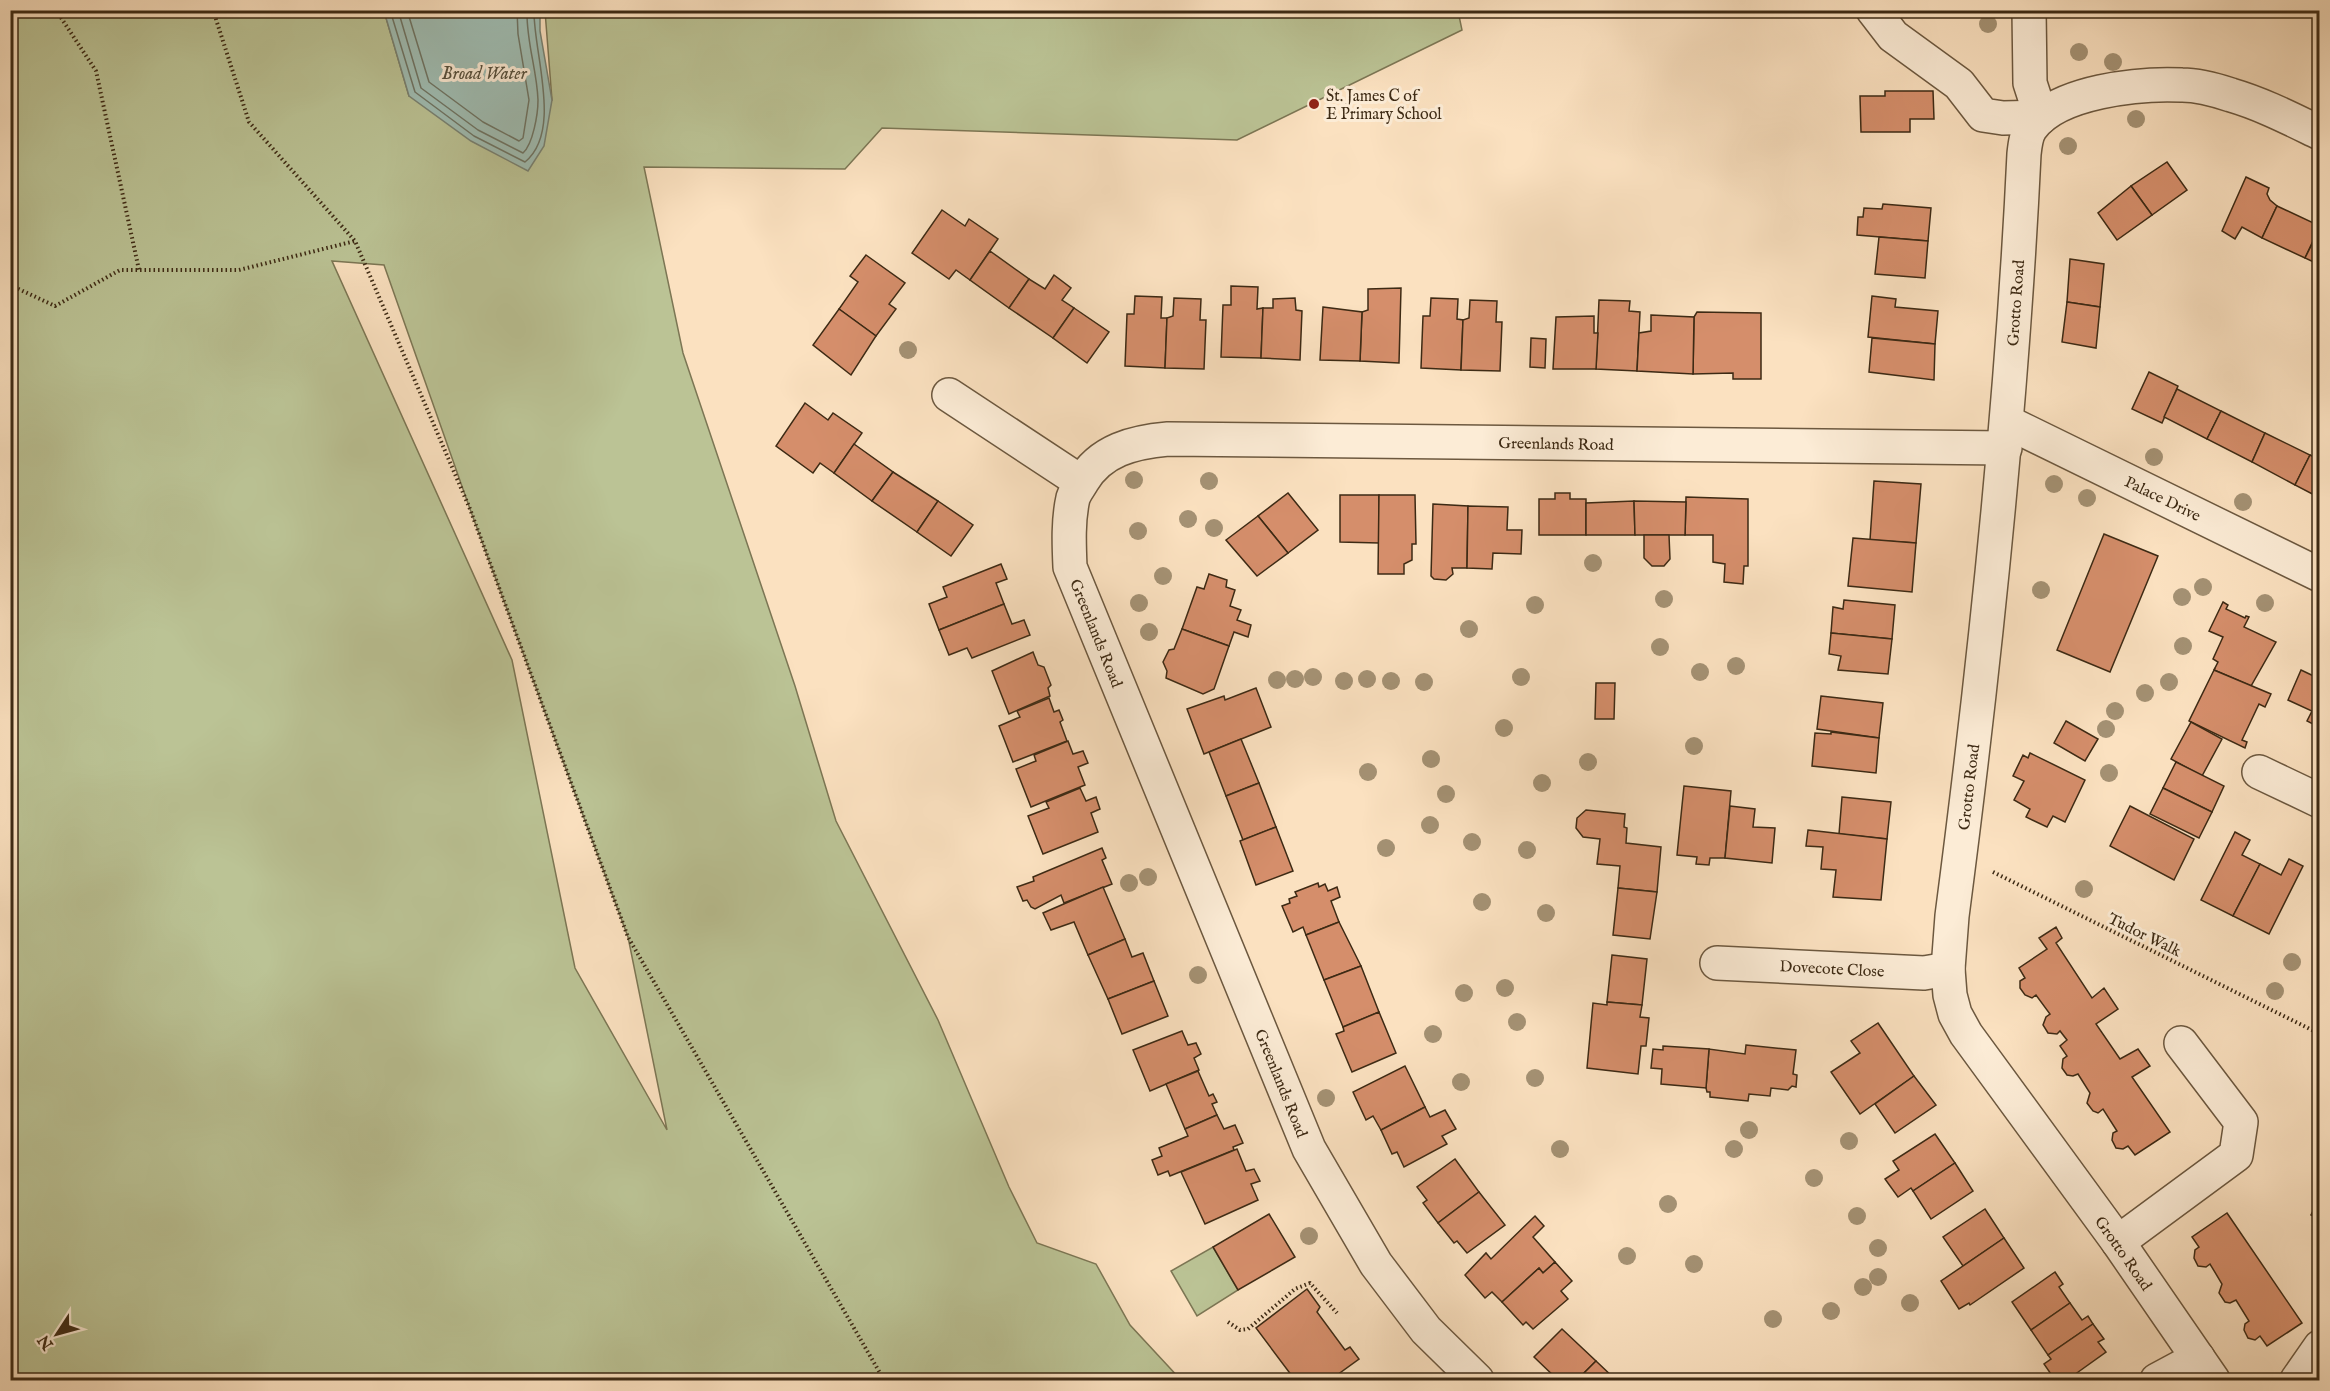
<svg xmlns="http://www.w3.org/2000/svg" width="2330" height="1391" font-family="'IM FELL English',serif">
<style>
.green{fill:#bbc395;stroke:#7c7654;stroke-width:1.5;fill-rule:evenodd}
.water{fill:#9fbdb3;stroke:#788273;stroke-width:1.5}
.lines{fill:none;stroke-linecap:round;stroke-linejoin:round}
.shore{stroke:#6e7464;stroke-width:1.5}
.building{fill:#d58e6b;stroke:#3d2a14;stroke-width:1.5}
.minor-casing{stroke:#6c583f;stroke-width:36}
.path{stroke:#3d2a14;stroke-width:4;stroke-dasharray:1.5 3;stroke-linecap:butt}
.minor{stroke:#fcecd6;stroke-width:33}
.tree{fill:#a49173}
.poi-dot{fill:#8f2418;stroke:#fcecd6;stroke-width:2}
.labels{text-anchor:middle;stroke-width:6;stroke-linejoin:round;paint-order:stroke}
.poi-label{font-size:16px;fill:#3d2a14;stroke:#fcecd6;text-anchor:start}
.street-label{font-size:16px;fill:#3d2a14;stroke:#fcecd6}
.water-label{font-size:18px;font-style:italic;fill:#564f3c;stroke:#fcecd6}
</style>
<rect width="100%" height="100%" fill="#fbe1c0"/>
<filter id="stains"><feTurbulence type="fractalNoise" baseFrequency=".00333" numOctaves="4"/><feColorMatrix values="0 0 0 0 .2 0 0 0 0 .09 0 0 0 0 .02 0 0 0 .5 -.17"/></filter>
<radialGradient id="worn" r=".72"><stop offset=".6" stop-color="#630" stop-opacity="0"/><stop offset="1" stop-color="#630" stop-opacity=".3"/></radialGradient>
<!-- green -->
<g class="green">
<path d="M10 11H384L409 96 552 100 545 11H1458L1462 30 1237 140 882 128 845 169 644 167 683 353 795 686 836 821 938 1020 1009 1187 1037 1243 1096 1264 1130 1325 1181 1380H11ZM332 261 384 265 470 509 628 937 667 1130 575 968 512 660Z"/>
<polygon points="1213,1247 1238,1290 1197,1316 1171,1271"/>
</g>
<!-- water -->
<polygon class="water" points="384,11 540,11 540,31 552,100 544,146 528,171 471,141 409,96"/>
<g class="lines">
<!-- shore -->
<g class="shore">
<path d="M390 10 415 92 474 136 525 162C563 131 533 52 534 10"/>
<path d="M398 10 421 88 478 130 523 153C533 144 538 114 538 100 537 70 526 41 527 10"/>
<polyline points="407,10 429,82 483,122 519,141 523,138 529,100 518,34 517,10"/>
</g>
</g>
<!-- building -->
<g class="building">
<polygon points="1885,91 1933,91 1934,119 1910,119 1910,132 1861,132 1860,96 1885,96"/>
<polygon points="2167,162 2187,190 2152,215 2131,186"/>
<polygon points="2246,177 2269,188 2267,194 2270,200 2277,206 2262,238 2242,227 2235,239 2222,231"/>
<polygon points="2131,186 2152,215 2117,240 2098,213"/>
<polygon points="1883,204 1931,208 1928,241 1857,235 1858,217 1863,217 1864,208 1882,209"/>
<polygon points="2277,206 2320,226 2305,258 2262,238"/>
<polygon points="942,210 965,226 969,219 998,239 970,280 956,270 949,279 912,253"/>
<polygon points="2320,228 2320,265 2305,258"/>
<polygon points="1879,237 1928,241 1925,278 1875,274"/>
<polygon points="990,251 1029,279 1009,308 970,280"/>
<polygon points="866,255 905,283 889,304 896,309 876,336 839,309 858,282 850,276"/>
<polygon points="2070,259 2104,264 2100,307 2067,302"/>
<polygon points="1054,275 1071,288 1062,300 1074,308 1053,338 1009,308 1029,279 1045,289"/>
<polygon points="1231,286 1258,287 1257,309 1263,308 1261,358 1221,357 1223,305 1231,305"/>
<polygon points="1401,288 1399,363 1360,361 1362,312 1368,310 1368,289"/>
<polygon points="1135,296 1162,297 1161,318 1167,318 1165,368 1125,366 1127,314 1134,314"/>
<polygon points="1872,296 1896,299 1895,307 1938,311 1935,344 1868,337"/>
<polygon points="1174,298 1201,299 1200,320 1206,320 1204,369 1165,368 1167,318 1173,316"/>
<polygon points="1295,298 1296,310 1302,311 1300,360 1261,358 1263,308 1273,308 1273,299"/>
<polygon points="1431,298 1458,299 1457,319 1463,320 1461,370 1421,368 1423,316 1430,316"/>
<polygon points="1470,300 1497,301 1496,322 1502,322 1500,371 1461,370 1463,320 1469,318"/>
<polygon points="1599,300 1630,301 1629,311 1640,312 1637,371 1596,369"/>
<polygon points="2067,302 2100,307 2096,348 2062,342"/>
<polygon points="1323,307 1362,312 1360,361 1320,360"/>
<polygon points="1074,308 1109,332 1087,363 1053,338"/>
<polygon points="839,309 876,336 851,375 813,345"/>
<polygon points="1697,312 1761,313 1761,379 1733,379 1733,373 1693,374 1694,317"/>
<polygon points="1651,315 1694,317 1693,374 1637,371 1639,333 1651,331"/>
<polygon points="1594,316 1594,333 1598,333 1596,369 1553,369 1556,317"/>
<polygon points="1531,338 1546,339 1545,368 1530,367"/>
<polygon points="1872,338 1935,344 1934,380 1869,372"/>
<polygon points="2149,372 2178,386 2162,423 2132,409"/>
<polygon points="2177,389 2221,411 2207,439 2164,417"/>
<polygon points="805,403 828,420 833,413 862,433 834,473 820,463 813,473 776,446"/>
<polygon points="2221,411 2265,433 2252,462 2207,439"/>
<polygon points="2265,433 2310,455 2295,485 2252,462"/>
<polygon points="854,444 893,472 872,501 834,473"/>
<polygon points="2310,455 2320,460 2320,498 2295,485"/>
<polygon points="893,472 938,501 917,532 872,501"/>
<polygon points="1874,481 1921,484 1916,543 1870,540"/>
<polygon points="1288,493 1318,530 1288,553 1258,516"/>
<polygon points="1555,493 1570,493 1570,499 1586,499 1586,535 1539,535 1539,499 1555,499"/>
<polygon points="1340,495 1379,495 1379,543 1340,542"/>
<polygon points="1379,495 1415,495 1416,544 1412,544 1412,560 1404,564 1404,574 1378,574"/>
<polygon points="1686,497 1748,499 1748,566 1744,566 1743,584 1724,582 1725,564 1713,562 1713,535 1685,535"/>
<polygon points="938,501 973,525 951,556 917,532"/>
<polygon points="1634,501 1635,535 1586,535 1586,503"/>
<polygon points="1634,501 1686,502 1685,535 1635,535"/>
<polygon points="1433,504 1468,506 1467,568 1452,568 1453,574 1446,580 1434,579 1431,576"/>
<polygon points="1468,506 1508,507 1507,530 1522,530 1521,554 1493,553 1492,569 1467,568"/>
<polygon points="1258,516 1288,553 1257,576 1226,540"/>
<polygon points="2104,534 2158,556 2110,672 2057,650"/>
<polygon points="1644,535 1669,535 1670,559 1664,566 1652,566 1644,558"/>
<polygon points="1853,538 1916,543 1912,592 1848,586"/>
<polygon points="1001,564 1007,579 996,583 1004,604 939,630 929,604 947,597 943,587"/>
<polygon points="1209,574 1227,580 1226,587 1235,590 1230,606 1241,610 1237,620 1251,625 1248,637 1234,632 1229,646 1182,629 1197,587 1204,589"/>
<polygon points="1844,600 1895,605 1892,639 1831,633 1833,607 1843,609"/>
<polygon points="2223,602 2228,605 2226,609 2245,618 2246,616 2249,617 2244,627 2276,642 2251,686 2214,670 2218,662 2213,659 2223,637 2209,631"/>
<polygon points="1004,604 1012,624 1024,620 1030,635 972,658 967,648 949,655 939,630"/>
<polygon points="1182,629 1229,646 1214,689 1203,694 1166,678 1167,671 1163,662 1169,650 1174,649"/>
<polygon points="1831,633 1892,639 1888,674 1838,670 1841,656 1829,654"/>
<polygon points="1033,652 1038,665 1044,667 1051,685 1048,688 1050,696 1009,714 992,671"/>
<polygon points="2215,668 2214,670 2271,694 2265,707 2259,704 2242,740 2247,742 2245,748 2189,721"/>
<polygon points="2301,670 2320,679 2320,738 2313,734 2317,726 2307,721 2312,711 2288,700"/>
<polygon points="1596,683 1615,683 1614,719 1595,719"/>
<polygon points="1256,688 1271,727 1204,754 1187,709 1224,696 1225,700"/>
<polygon points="1821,696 1883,703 1879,738 1817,729"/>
<polygon points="1049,698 1054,712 1059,710 1063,720 1060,722 1067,741 1013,762 999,726 1020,717 1017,711"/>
<polygon points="2066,721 2098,739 2085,761 2054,743"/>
<polygon points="2191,722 2222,739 2202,776 2171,759"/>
<polygon points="1831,732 1879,738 1876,773 1812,766 1815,733 1831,734"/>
<polygon points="1241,739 1259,783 1226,796 1209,752"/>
<polygon points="1068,741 1073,754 1083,751 1088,763 1078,767 1085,785 1031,807 1016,769 1036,761 1034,755"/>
<polygon points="2030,753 2085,780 2065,822 2053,816 2047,827 2026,817 2030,809 2014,800 2024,781 2013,776 2023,755 2028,758"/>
<polygon points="2176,762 2224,786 2212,812 2163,788"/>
<polygon points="1259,783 1276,827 1243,840 1226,796"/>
<polygon points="1684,786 1731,791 1725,858 1710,858 1709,865 1696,864 1697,857 1677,855"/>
<polygon points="1080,788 1086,801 1096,797 1100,809 1091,813 1098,832 1043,854 1028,816 1049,808 1046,802"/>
<polygon points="2163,788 2212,812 2199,838 2150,814"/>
<polygon points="1842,797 1891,802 1887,839 1839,834"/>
<polygon points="1730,806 1755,809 1753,827 1775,828 1772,863 1725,858"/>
<polygon points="2130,806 2194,839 2174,880 2110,846"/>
<polygon points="1586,810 1625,814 1624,827 1627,828 1626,843 1661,847 1657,892 1618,888 1620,866 1597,864 1600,839 1583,837 1576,828 1577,818"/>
<polygon points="1276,827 1293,871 1256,885 1240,841"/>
<polygon points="1808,830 1887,839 1881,900 1833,897 1836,870 1821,869 1823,847 1806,846"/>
<polygon points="2235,832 2250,840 2242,855 2260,864 2233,916 2201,900"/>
<polygon points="1102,848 1106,858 1102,860 1112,884 1064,903 1061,895 1035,909 1031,907 1027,900 1023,901 1017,887 1034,881 1033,877"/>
<polygon points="2289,859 2303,866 2269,934 2233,916 2260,864 2281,875"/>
<polygon points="1318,883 1319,887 1325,884 1328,891 1337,887 1340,897 1331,901 1339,922 1306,935 1303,927 1293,932 1282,906 1290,903 1289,899 1297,896 1295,892"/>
<polygon points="1103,887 1125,939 1088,955 1074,922 1051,930 1043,913"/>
<polygon points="1618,888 1657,892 1650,939 1613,935"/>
<polygon points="1339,922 1361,966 1324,980 1306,935"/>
<polygon points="2056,927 2062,938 2056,943 2092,998 2104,988 2118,1009 2096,1024 2120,1059 2138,1049 2150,1066 2132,1077 2170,1132 2135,1155 2128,1146 2123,1149 2116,1148 2112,1140 2113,1133 2117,1131 2103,1109 2098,1113 2093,1111 2087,1103 2090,1093 2078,1074 2073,1076 2067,1075 2062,1068 2063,1059 2067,1056 2060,1046 2067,1040 2060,1031 2057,1034 2048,1033 2043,1025 2046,1017 2050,1014 2036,995 2032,998 2025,995 2020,988 2020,981 2025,978 2019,968 2047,949 2039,938"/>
<polygon points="1125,939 1132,957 1143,953 1154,981 1108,999 1088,955"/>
<polygon points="1612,955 1647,959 1642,1005 1607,1002"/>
<polygon points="1361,966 1379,1012 1343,1027 1324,980"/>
<polygon points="1154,981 1168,1016 1122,1034 1108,999"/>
<polygon points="1607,1002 1642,1005 1640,1017 1649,1018 1646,1046 1641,1046 1638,1074 1587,1068 1593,1003 1607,1005"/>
<polygon points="1379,1012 1396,1053 1352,1072 1336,1034 1344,1031 1343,1027"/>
<polygon points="1878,1023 1914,1076 1860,1114 1831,1072 1860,1053 1851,1041"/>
<polygon points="1182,1031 1188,1045 1196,1043 1201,1054 1194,1058 1199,1070 1150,1091 1133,1050"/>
<polygon points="1746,1045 1796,1050 1793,1074 1797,1075 1796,1087 1792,1086 1788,1090 1771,1088 1770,1096 1749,1094 1748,1101 1710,1097 1710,1092 1707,1092 1706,1088 1709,1049 1745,1054"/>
<polygon points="1663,1046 1709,1049 1706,1088 1661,1084 1662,1069 1651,1068 1653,1049 1663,1050"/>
<polygon points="1405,1066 1425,1107 1381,1130 1373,1116 1366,1120 1353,1092"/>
<polygon points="1198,1071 1209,1096 1213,1094 1217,1102 1212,1104 1217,1115 1185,1129 1166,1084"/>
<polygon points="1914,1076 1936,1105 1895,1133 1875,1104"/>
<polygon points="1425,1107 1430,1117 1445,1110 1456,1129 1442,1136 1447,1144 1404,1167 1397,1152 1392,1154 1381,1130"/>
<polygon points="1217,1115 1224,1129 1235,1125 1243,1143 1233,1147 1234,1150 1170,1176 1168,1171 1158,1175 1152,1160 1162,1156 1159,1148 1188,1136 1185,1129"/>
<polygon points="1935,1134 1955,1163 1913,1191 1911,1188 1898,1197 1885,1179 1899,1170 1893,1161"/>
<polygon points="1237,1149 1246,1171 1254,1169 1260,1181 1251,1184 1258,1200 1205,1224 1181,1172"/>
<polygon points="1455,1159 1479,1192 1438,1223 1423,1203 1427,1200 1417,1187"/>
<polygon points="1955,1163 1973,1191 1931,1219 1913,1191"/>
<polygon points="1479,1192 1505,1225 1467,1253 1457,1241 1454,1243 1438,1223"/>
<polygon points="2320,1197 2320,1220 2311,1215"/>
<polygon points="1985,1209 2004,1238 1963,1266 1943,1237"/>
<polygon points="2227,1213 2302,1323 2267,1346 2260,1336 2255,1340 2248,1338 2244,1330 2245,1324 2249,1321 2236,1300 2230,1303 2225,1302 2219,1293 2222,1284 2210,1264 2206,1267 2198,1266 2194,1258 2195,1250 2199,1247 2192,1237"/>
<polygon points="1269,1214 1295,1257 1238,1290 1213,1247"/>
<polygon points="1535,1216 1544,1226 1533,1237 1555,1262 1543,1273 1539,1268 1502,1302 1492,1292 1485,1298 1465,1275 1486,1253 1491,1259"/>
<polygon points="2004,1238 2024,1268 1970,1305 1969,1303 1959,1309 1941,1281"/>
<polygon points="1555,1262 1572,1281 1561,1291 1568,1299 1533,1329 1526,1322 1523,1325 1502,1302 1539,1268 1543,1273"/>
<polygon points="2055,1272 2063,1284 2059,1287 2070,1303 2031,1330 2012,1302"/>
<polygon points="1307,1289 1320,1307 1317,1312 1345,1350 1350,1347 1359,1359 1330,1380 1295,1380 1256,1328"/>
<polygon points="2070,1303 2082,1320 2088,1316 2093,1324 2048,1355 2031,1330"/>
<polygon points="2093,1324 2104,1339 2098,1342 2106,1352 2067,1380 2066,1378 2055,1380 2044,1364 2051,1359 2048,1355"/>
<polygon points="1562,1329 1596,1361 1577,1380 1558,1380 1534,1357"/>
<polygon points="1596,1361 1616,1380 1577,1380"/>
</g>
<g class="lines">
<defs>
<g id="minor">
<polyline points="1873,10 1893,36 1959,84 1983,115 2003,118 2041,117"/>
<polyline points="2029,10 2030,83 2041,117"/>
<polyline points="949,395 1081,482"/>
<polyline points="2007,422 2320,575"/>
<polyline points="2259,772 2320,801"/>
<polyline points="1717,963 1924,973 1948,969"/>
<polyline points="2118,1242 2236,1155 2241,1122 2181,1043"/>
<path d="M1477 1380 1426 1330 1376 1264 1309 1149 1070 567C1069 544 1068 520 1073 498 1075 492 1079 487 1082 482 1100 450 1134 442 1168 439L2005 448"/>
<polyline points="2157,1380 2198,1358"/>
<path d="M2213 1380 2118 1242 1966 1034 1955 1014 1950 995 1948 969 1952 916C1985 663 2012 409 2024 154 2025 145 2026 135 2031 128 2057 91 2140 83 2182 85 2197 85 2216 90 2231 95 2262 104 2291 119 2320 133"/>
<polyline points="2297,1380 2320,1347"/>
</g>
</defs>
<!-- minor casing -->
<use href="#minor" class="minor-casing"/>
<!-- path -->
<g class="path">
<polyline points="56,10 96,71 139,270"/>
<polyline points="213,10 249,122 355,241 470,509 628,937 884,1380"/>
<polyline points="10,285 55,306 120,270 239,270 355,241"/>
<polyline points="1993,872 2320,1034"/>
<polyline points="1228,1322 1240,1330 1248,1329 1295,1289 1310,1283 1337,1313"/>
</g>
<!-- minor -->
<use href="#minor" class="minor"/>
</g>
<!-- trees -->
<g class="tree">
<circle cx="1988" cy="24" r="9"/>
<circle cx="2079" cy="52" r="9"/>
<circle cx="2113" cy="62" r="9"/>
<circle cx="2136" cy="119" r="9"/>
<circle cx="2068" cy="146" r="9"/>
<circle cx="908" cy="350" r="9"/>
<circle cx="2154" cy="457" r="9"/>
<circle cx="1134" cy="480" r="9"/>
<circle cx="1209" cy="481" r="9"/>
<circle cx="2054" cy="484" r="9"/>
<circle cx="2087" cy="498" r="9"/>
<circle cx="2243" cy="502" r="9"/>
<circle cx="1188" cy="519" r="9"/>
<circle cx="1214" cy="528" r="9"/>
<circle cx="1138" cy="531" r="9"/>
<circle cx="1593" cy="563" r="9"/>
<circle cx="1163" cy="576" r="9"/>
<circle cx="2203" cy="587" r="9"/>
<circle cx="2041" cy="590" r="9"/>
<circle cx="2182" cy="597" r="9"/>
<circle cx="1664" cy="599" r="9"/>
<circle cx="1139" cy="603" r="9"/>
<circle cx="2265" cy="603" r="9"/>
<circle cx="1535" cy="605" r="9"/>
<circle cx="1469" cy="629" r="9"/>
<circle cx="1149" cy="632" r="9"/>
<circle cx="2183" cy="646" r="9"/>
<circle cx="1660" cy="647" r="9"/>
<circle cx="1736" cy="666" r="9"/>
<circle cx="1700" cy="672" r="9"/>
<circle cx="1313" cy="677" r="9"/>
<circle cx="1521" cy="677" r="9"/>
<circle cx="1295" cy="679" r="9"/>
<circle cx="1367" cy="679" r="9"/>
<circle cx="1277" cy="680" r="9"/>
<circle cx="1344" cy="681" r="9"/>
<circle cx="1391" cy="681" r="9"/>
<circle cx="1424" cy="682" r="9"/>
<circle cx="2169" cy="682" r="9"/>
<circle cx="2145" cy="693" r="9"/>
<circle cx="2115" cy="711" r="9"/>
<circle cx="1504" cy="728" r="9"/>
<circle cx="2106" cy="729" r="9"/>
<circle cx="1694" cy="746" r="9"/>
<circle cx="1431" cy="759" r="9"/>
<circle cx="1588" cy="762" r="9"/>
<circle cx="1368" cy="772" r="9"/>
<circle cx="2109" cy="773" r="9"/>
<circle cx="1542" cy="783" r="9"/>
<circle cx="1446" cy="794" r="9"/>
<circle cx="1430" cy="825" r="9"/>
<circle cx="1472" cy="842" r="9"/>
<circle cx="1386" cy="848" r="9"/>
<circle cx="1527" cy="850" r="9"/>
<circle cx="1148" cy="877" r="9"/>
<circle cx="1129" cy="883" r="9"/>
<circle cx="2084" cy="889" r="9"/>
<circle cx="1482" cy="902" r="9"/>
<circle cx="1546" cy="913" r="9"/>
<circle cx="2292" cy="962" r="9"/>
<circle cx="1198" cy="975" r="9"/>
<circle cx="1505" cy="988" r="9"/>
<circle cx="2275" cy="991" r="9"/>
<circle cx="1464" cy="993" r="9"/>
<circle cx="1517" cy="1022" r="9"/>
<circle cx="1433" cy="1034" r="9"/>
<circle cx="1535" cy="1078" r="9"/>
<circle cx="1461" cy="1082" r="9"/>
<circle cx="1326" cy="1098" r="9"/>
<circle cx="1749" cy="1130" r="9"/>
<circle cx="1849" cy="1141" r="9"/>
<circle cx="1560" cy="1149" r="9"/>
<circle cx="1734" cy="1149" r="9"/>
<circle cx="1814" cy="1178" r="9"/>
<circle cx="1668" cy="1204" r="9"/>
<circle cx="1857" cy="1216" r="9"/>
<circle cx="1309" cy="1236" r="9"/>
<circle cx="1878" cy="1248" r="9"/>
<circle cx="1627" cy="1256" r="9"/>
<circle cx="1694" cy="1264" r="9"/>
<circle cx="1878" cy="1277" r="9"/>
<circle cx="1863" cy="1287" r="9"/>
<circle cx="1910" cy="1303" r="9"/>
<circle cx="1831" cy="1311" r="9"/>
<circle cx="1773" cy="1319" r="9"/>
</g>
<!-- markers -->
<circle class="poi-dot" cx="1314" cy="104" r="6"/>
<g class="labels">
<!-- poi labels -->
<g class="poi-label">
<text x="1326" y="101">St. James C of<tspan x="1326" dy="18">E Primary School</tspan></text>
</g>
<!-- street labels -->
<g class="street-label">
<text transform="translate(2015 303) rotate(-86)" y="6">Grotto Road</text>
<text transform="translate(1556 443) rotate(1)" y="6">Greenlands Road</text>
<text transform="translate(2163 498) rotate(26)" y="6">Palace Drive</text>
<text transform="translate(1097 633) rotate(68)" y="6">Greenlands Road</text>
<text transform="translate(1968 787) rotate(-83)" y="6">Grotto Road</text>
<text transform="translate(2145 934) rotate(26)" y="6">Tudor Walk</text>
<text transform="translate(1832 968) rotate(3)" y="6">Dovecote Close</text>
<text transform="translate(1282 1083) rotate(68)" y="6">Greenlands Road</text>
<text transform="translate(2124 1253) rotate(55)" y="6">Grotto Road</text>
</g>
<!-- water labels -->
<g class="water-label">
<text x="484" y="79">Broad Water</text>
</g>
</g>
<!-- margin -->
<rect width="2330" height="1391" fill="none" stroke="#fbe1c0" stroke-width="36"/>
<rect x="12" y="12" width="2306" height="1367" fill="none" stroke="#3d2a14" stroke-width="3"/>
<rect x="18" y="18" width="2294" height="1355" fill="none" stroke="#3d2a14" stroke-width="1.5"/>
<!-- north arrow -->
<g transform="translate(57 1334) rotate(234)" stroke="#fcecd6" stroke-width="4.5" paint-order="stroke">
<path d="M0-4.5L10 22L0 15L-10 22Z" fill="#3d2a14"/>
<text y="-9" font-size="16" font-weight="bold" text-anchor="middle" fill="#3d2a14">N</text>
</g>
<rect width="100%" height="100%" filter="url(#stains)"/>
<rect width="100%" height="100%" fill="url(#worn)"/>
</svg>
